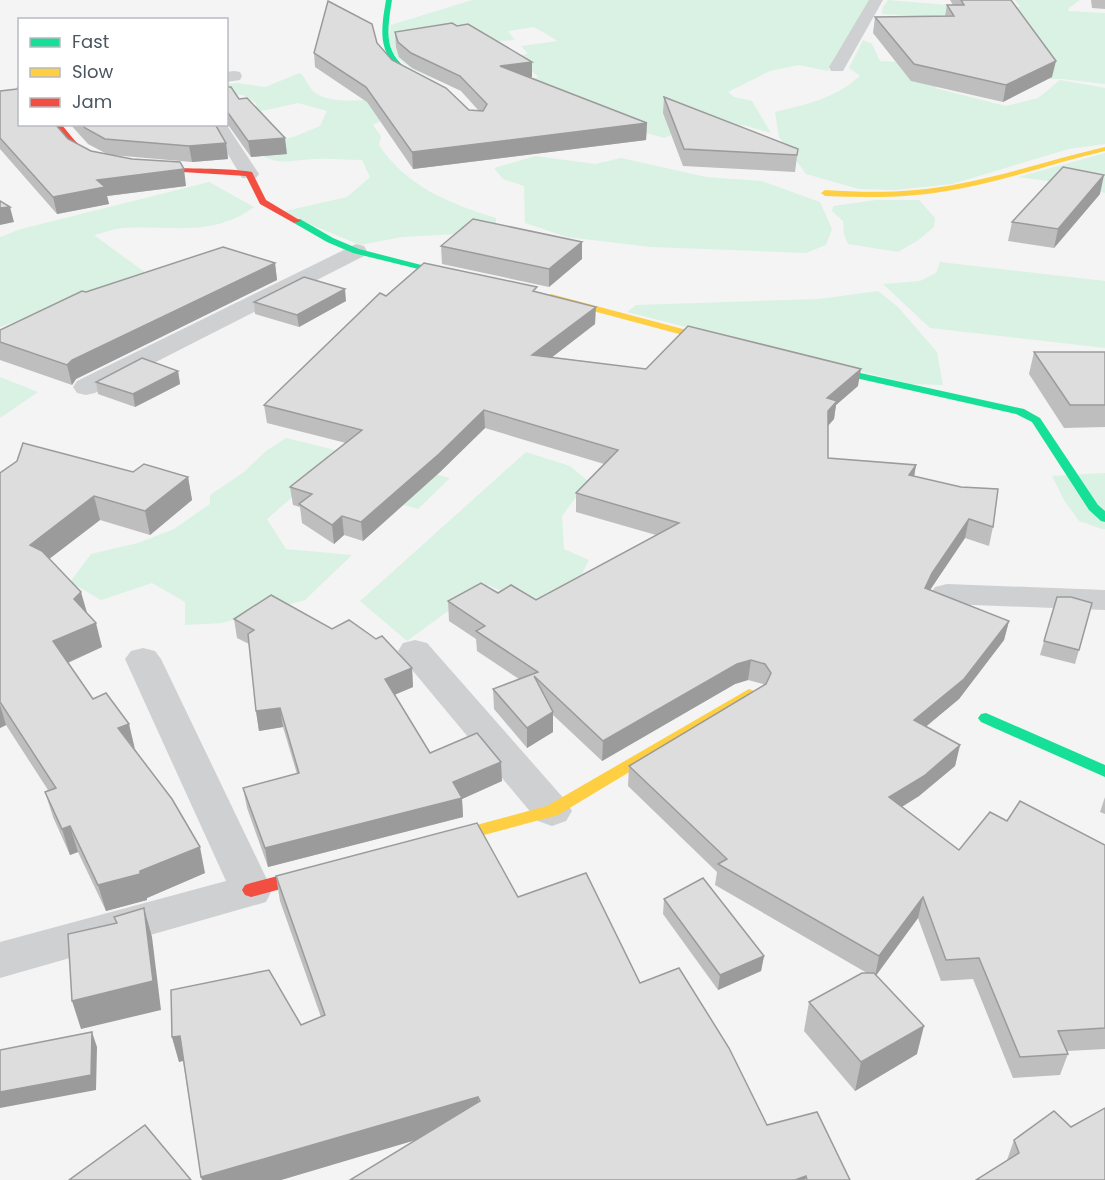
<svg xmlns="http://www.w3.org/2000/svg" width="1105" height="1180" font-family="Poppins,sans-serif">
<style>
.green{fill:#d9f2e3}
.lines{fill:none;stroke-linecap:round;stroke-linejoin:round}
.street{fill:#ced0d2;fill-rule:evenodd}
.fast{fill:#16e098;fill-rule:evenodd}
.slow{fill:#ffcf43;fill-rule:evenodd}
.jam{fill:#f24e42;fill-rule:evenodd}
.wall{fill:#bebebf}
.shaded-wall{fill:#9b9b9b}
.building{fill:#ddddde;stroke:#9b9b9b;stroke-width:1.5}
</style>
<rect width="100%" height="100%" fill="#f4f4f4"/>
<!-- green -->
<g class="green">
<path d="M472 0H871C858 25 839 45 828 71L799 65 770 71 728 92 734 97 752 101 771 133 747 126 701 123 664 138 489 86 539 77 512 56 528 54 521 46 558 41 534 27 508 31 515 40 471 43 443 82C426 76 389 62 389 39 389 35 391 30 391 25Z"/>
<polygon points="888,0 984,8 1020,7 1015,0 1080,0 1069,8 1068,11 1105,13 1105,84 1062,79 1048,79 938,17 882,14 883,7"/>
<path d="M863 40 872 44 880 61 913 63 970 72 935 88 1006 106 1038 98 1060 80 1105 88V144L1069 149 952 184 895 190 859 189 806 174 779 137 775 112C807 104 834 99 860 76L849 68Z"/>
<path d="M300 73C306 78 309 88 314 92 331 104 354 100 374 100L384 119 373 125 381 136 379 145C406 186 450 204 496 218V232L402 237 360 245 281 212 347 197 370 177 362 160C348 160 333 158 319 159 287 159 280 169 251 149L296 136 320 126 327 111 298 103 257 112 256 103 243 95 227 94 226 84 238 83 265 87Z"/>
<polygon points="1105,153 1105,193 1070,184 1018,177"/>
<polygon points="535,156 595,164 621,158 706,177 762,181 820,202 832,229 826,245 806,253 651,247 567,237 525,223 524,186 503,179 494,168"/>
<path d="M209 182 254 207C212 238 169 225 122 228 113 229 103 233 94 235L150 276 0 327V237L21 229Z"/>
<polygon points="919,200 935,218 934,227 917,241 898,252 848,244 844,235 843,221 832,211 833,206 876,200"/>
<polygon points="940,262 1105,281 1105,348 930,328 883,284 920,281 936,273"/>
<polygon points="878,291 898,307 937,352 943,385 911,384 627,312 636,305 819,299"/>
<polygon points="0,377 38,392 0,418"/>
<polygon points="286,438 450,478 418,509 338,486 303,488 267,519 286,549 352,555 305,600 222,623 185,625 185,602 152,583 101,600 70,582 91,554 138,543 174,529 210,504 210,495 244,472 266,451"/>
<polygon points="526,452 570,466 588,481 562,516 564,549 589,560 580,578 539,609 488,585 474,592 407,641 360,601"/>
<polygon points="1105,473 1105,529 1102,529 1079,521 1064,500 1052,476"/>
</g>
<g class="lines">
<!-- street -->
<g class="street">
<polygon points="869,0 883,0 843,71 831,71 829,67"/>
<polygon points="234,71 240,72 242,76 240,80 226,82 226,72"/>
<polygon points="210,124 226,124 259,174 256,178 242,178"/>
<polygon points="356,244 364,246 367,251 364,256 95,393 86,395 77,393 73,387 77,381"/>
<polygon points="947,584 1105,590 1105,610 947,604 935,601 930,594 935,587"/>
<polygon points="415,640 427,643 566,801 572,811 566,821 552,826 538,821 403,659 398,651 403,643"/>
<polygon points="143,648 155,651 161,659 272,890 266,902 0,978 0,942 226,881 125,659 131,651"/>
</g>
<!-- fast -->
<g class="fast">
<path d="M386 0H392C385 42 385 57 423 80V82C416 83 409 77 403 73 377 53 381 29 386 0Z"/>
<polygon points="294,219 300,219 333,238 359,249 468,277 463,280 353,253 327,242 294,223"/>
<polygon points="815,363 1024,409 1040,418 1098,505 1105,511 1105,522 1101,521 1089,510 1032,422 1016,414 811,368 810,366"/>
<polygon points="986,713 1105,765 1105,777 981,722 978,718 981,714"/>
</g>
<!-- slow -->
<g class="slow">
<path d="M1105 147V151C1056 162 1008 180 958 189 914 198 870 198 825 196L821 193 825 190C869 193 914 193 958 184 1008 175 1056 158 1105 147Z"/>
<polygon points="551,294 728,341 729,343 724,346 548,299 546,297"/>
<polygon points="749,689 754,691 756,694 754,697 558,815 439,847 433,845 431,841 433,837 439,835 547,806"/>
</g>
<!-- jam -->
<g class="jam">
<path d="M53 124H61C68 132 75 142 83 148 119 176 206 164 252 172L266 200 301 221 294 223 260 204 246 176 135 169 99 164 77 152Z"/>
<polygon points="319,865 325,867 328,872 325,877 251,897 245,895 242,890 245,885 251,883"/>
</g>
</g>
<!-- wall -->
<g class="wall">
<polygon points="950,0 1011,0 1052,77 1003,102 911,81 873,33 875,17 945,16 947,5 953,5"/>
<polygon points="1091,0 1105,0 1105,9 1092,8"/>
<polygon points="395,32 532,62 532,77 528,77 647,123 646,140 413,169 367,102 315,67 314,53 377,43 392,60 469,110 479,111 461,91 412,68 399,57 396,47"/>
<polygon points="226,87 239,99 287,154 251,157 226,122"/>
<polygon points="17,89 68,139 91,151 107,154 88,144 70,124 215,124 226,143 228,159 192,162 112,155 186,186 107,196 109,204 57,214 0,149 0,91"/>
<polygon points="664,97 798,149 795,172 683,166 663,113"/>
<polygon points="1100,194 1054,248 1008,241 1012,222"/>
<polygon points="582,242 582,259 549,287 442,264 441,246"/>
<polygon points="275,263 277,280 76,379 72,385 0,360 0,330 86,292"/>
<polygon points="537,292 595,324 552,357 646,369 858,386 836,405 834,419 828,426 828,458 916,465 914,476 993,527 989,546 965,538 930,590 1009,621 1004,640 959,699 926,726 960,745 955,766 919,796 902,807 959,850 1007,821 1105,845 1105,1049 1067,1051 1068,1054 1060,1075 1013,1078 973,979 941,981 918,918 876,975 917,1054 855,1091 804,1031 809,1002 867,973 715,885 717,872 628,786 629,766 764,685 763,684 748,680 735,684 602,761 553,715 553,732 527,748 494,709 493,689 519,679 477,651 476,639 449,621 448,601 498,593 536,600 656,535 576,512 576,493 604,464 485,428 440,472 363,541 344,535 334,544 302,523 300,507 293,505 290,487 346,443 267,423 264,405 386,296"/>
<polygon points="346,301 299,327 255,314 254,302"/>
<polygon points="1034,352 1105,352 1105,427 1064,428 1029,374"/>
<polygon points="178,371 180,384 135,407 98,394 96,382"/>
<polygon points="0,473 188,477 192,500 150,535 100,520 49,559 87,613 102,647 68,663 93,699 135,749 205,873 147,898 147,900 106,911 78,852 70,855 53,817 45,792 48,790 6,725 0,728"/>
<polygon points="1057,597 1079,650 1075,664 1040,655"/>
<polygon points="234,619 332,629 412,668 413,687 394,695 430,753 502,781 462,799 463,817 268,867 247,808 243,788 297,774 283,727 259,731 256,711 249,644 237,638"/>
<polygon points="1105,797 1105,814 1100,812"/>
<polygon points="276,876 518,897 640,983 767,1125 850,1180 350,1180 416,1140 281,1180 202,1180 183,1061 179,1062 172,1037 301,1025 321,1017 280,901"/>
<polygon points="664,899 764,956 761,971 718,990 663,914"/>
<polygon points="1071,1127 1105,1180 1007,1160 1014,1140"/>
</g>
<!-- shaded-wall -->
<g class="shaded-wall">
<polygon points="1056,61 1052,77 1003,102 1006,85"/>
<polygon points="532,62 532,77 501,82 500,66"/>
<polygon points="647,123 646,140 413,169 412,152"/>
<polygon points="285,138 287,154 251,157 248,141"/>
<polygon points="226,143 228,159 192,162 189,146"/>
<polygon points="184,169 186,186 107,196 109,204 57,214 53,197 97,180"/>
<polygon points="1104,175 1100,194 1054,248 1058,229"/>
<polygon points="10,207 14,222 0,225 0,208"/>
<polygon points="582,242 582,259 549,287 549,269"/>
<polygon points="275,263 277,280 76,379 72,385 67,365 72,360"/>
<polygon points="345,289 346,301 299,327 297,315"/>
<polygon points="596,307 595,324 533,372 532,355"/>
<polygon points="861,369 858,386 836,405 834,419 825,429 827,398"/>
<polygon points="178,371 180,384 135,407 133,394"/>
<polygon points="484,410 485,428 440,472 363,541 361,522"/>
<polygon points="916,465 913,483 909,475"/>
<polygon points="188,477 192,500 150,535 145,511"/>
<polygon points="94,496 100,520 36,569 30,545"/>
<polygon points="342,516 344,535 334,544 332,525"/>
<polygon points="969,519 965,538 928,593 925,588 932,573"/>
<polygon points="81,592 88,616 74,599"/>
<polygon points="1009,621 1004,640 959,699 910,740 914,720"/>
<polygon points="96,623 102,647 60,666 53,641"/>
<polygon points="751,660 748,680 735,684 602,761 603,741 737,664"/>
<polygon points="412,668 413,687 387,698 385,679"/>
<polygon points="0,705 6,725 0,728"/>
<polygon points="280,708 283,727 259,731 256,711"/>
<polygon points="553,712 553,732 527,748 527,728"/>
<polygon points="129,724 135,749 118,728"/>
<polygon points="960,745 955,766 919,796 885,817 889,797"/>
<polygon points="501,762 502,781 462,799 463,817 268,867 265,848 453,782"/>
<polygon points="70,826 78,852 70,855 62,829"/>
<polygon points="200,847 205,873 147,898 147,900 106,911 98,885 140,871"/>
<polygon points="923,897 918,918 875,977 879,956"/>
<polygon points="144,908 152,937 161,1010 81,1029 72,1001"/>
<polygon points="764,956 761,971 718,990 720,975"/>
<polygon points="924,1026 917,1054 855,1091 861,1062"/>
<polygon points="92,1032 97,1047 96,1090 0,1108 0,1092"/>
<polygon points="180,1036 186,1060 179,1062 172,1037"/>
<polygon points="478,1097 479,1121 281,1180 202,1180 201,1177"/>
<polygon points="806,1176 805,1180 795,1180"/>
</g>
<!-- building -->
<g class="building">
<polygon points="961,0 1011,0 1056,61 1006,85 914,64 875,17 954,16 947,5 964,5"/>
<polygon points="328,1 372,24 377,43 392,60 446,88 469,110 483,111 487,104 460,76 411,53 398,42 395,32 452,23 457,26 468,24 532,62 500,66 647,123 412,152 366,87 314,53"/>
<polygon points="19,86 20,124 55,124 68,139 91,151 132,159 180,162 184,169 97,180 105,187 53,197 0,138 0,91 17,89"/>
<polygon points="226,87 231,87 239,99 247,98 285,138 248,141 226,110"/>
<polygon points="664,97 798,149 797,155 684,149"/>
<polygon points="82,124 215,124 226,143 189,146 105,139 85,128"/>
<polygon points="1063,167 1104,175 1058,229 1012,222"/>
<polygon points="0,201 10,207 0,208"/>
<polygon points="473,219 582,242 549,269 441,246"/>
<polygon points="223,247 275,263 72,360 67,365 0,342 0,330 82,291 86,292"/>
<polygon points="424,263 537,287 533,291 596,307 532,355 646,369 688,326 861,369 827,398 837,401 828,411 828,458 916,465 909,475 961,487 998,489 993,527 969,519 932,573 925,588 1009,621 964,679 914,720 960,745 924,776 889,797 959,850 990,812 1007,821 1020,801 1105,845 1105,1028 1058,1031 1068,1054 1020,1057 979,958 946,960 923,897 879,956 718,864 727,859 629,766 766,684 771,673 765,664 751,660 737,664 603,741 534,676 553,712 527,728 493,689 538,672 476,631 485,626 448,601 481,583 498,593 511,585 536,600 679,523 576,493 618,450 484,410 439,454 361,522 342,516 332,525 299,504 312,494 290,487 362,430 264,405 380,293 386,296"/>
<polygon points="304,277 345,289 297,315 254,302"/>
<polygon points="1034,352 1105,352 1105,405 1070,405"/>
<polygon points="142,358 178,371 133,394 96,382"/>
<polygon points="23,443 133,472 144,464 188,477 145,511 94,496 30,545 42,551 81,592 74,599 96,623 53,641 93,699 106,693 129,724 118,728 172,799 200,847 140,871 140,874 98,885 70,826 62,829 45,792 56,788 0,702 0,473 17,461"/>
<polygon points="271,595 332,629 349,620 376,639 382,636 412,668 385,679 430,753 477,733 501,762 453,782 462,798 265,848 243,788 299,773 280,708 256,711 248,634 254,630 234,619"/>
<polygon points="1057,597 1071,597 1092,603 1079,650 1044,641"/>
<polygon points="477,823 518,897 586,873 640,983 679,968 729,1048 767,1125 817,1112 850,1180 807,1180 806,1176 795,1180 350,1180 480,1101 478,1097 201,1177 180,1036 172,1037 171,990 269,970 301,1025 325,1015 276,876"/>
<polygon points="703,878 764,956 720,975 664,899"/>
<polygon points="144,908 153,981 72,1001 68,934 117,923 114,917"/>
<polygon points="862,973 874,973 924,1026 861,1062 809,1002"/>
<polygon points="92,1032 91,1075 0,1092 0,1050"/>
<polygon points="1105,1108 1105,1180 976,1180 1019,1153 1014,1140 1054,1111 1071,1127"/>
<polygon points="145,1125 191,1180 69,1180"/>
</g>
<!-- legend -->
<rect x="18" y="18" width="210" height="108" fill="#ffffff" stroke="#b7bbc0" stroke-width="1.5"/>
<rect x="30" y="38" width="30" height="9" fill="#16e098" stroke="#b7bbc0" stroke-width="1.5"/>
<text x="72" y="48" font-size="18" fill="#4a5661">Fast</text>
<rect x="30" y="68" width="30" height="9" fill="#ffcf43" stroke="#b7bbc0" stroke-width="1.5"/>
<text x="72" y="78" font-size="18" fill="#4a5661">Slow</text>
<rect x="30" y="98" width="30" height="9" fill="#f24e42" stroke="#b7bbc0" stroke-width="1.5"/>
<text x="72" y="108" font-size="18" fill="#4a5661">Jam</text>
</svg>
